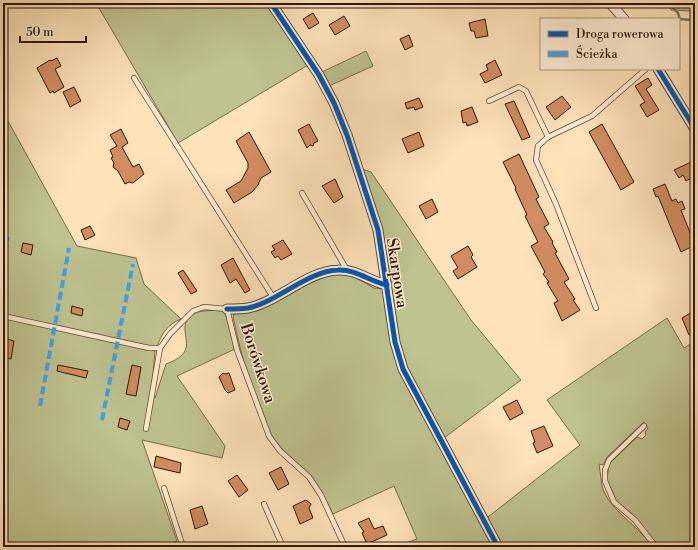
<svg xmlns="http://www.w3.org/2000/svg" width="698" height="550" font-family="'Libre Bodoni',serif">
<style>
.green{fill:#bec390;stroke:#766d4b}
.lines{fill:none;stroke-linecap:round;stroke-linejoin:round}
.stream{stroke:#727b6e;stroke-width:2.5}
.building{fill:#d18c61;stroke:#2d1706}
.lane-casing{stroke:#614a33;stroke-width:6}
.street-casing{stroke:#614a33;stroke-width:11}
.lane{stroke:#feecd2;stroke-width:4.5}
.street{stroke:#feecd2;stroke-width:9}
.quiet{stroke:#3ea2e9;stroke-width:4;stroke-dasharray:8 4;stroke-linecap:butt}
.cycleway-casing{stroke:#feecd2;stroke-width:8}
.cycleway{stroke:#0057b8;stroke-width:5}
.labels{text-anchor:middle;stroke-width:3;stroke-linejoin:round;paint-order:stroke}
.street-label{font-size:16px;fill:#2d1706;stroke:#feecd2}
</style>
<rect width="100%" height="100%" fill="#fee2b9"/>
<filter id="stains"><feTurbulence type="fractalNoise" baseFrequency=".005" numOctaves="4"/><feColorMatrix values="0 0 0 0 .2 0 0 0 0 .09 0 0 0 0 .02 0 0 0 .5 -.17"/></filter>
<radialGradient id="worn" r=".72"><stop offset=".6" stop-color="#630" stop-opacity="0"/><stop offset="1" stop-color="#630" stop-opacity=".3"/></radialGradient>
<!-- green -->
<g class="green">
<polygon points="96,3 265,3 308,65 178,143"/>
<polygon points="666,3 695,3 695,17 691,11 671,10"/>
<polygon points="366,51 373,66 329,86 320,73"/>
<path d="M3 112 77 246 136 258 144 284 181 319C168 324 161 334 157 347L150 346 149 350 155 351 151 397 155 398 166 364C172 362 178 359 182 355 189 348 186 340 185 331 183 308 209 310 225 311L235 349 177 376 225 446 222 458 142 440 177 541 157 547H3Z"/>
<polygon points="362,169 371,172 471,320 521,380 444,438 415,388 402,356"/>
<path d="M341 273 351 275 374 288 383 289 390 336 494 547H395L417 539 394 486 333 514C326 501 320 488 311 477 298 462 281 452 271 434 253 402 241 354 233 317L234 314 245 312 329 275Z"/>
<path d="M667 318 684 348 694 342 695 344V539L682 547H659L633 515 617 502 607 480 609 464 637 437 642 439 646 435 645 432 648 428 644 422 608 456 603 465 599 464C600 471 601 479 602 486 609 511 639 525 652 547H501L488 517 580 445 547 400Z"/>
</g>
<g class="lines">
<!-- stream -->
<polyline class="stream" points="668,3 678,13 680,19 691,20 695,17"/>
</g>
<!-- building -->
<g class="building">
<polygon points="313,13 319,23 309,29 303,19"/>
<polygon points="344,16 350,26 335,35 329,25"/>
<polygon points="485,19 488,36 476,38 474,31 471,31 469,23"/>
<polygon points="409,35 413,46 405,50 400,39"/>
<polygon points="57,58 61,66 55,69 64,87 54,93 53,91 50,93 37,68 50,60 51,61"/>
<polygon points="495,60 502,75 485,83 480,74 488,70 486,65"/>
<polygon points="648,78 652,85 646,89 659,110 647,117 640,105 645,102 635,86"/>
<polygon points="74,87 81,101 70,107 63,92"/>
<polygon points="562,96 571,107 555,120 546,107"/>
<polygon points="419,98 423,107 415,110 414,107 407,109 405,103"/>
<polygon points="514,101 530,137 522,140 505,104"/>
<polygon points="472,107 478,122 467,126 466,122 463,123 461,111"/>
<polygon points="309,124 318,141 314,143 313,146 310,145 307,148 298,130"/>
<polygon points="602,124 634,182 621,190 589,132"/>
<polygon points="121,129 128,143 122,147 133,167 139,164 144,174 133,183 129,182 125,184 118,171 113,167 114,163 111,158 113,157 110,150 117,146 110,135"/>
<polygon points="249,132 271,172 261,178 258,185 252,192 234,203 226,190 241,181 248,168 248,163 236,141"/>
<polygon points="419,132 424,146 408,153 402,139"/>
<polygon points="519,154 539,197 536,199 549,224 544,227 553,242 552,243 557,252 555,253 569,279 564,282 575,299 573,300 580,310 562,321 554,303 558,301 547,283 549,282 543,274 545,272 531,246 538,242 525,216 527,215 515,189 516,188 503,162"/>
<polygon points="691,162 695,168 695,176 686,181 683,175 679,178 674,170"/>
<polygon points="335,179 343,197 334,203 322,186"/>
<polygon points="665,184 672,201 676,199 678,203 682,201 685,209 681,210 695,245 681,252 658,196 656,197 653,189"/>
<polygon points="432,199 438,212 426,219 419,206"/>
<polygon points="90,226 95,235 85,240 81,230"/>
<polygon points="283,240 292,254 281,260 278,256 275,258 271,252 275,250 272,246"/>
<polygon points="23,243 33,245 31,255 21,252"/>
<polygon points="468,246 473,255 471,257 477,267 458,279 453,271 458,268 451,256"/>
<polygon points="233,258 250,290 245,293 236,279 230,283 221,265"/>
<polygon points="183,270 197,291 191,294 178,273"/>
<polygon points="72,306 83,309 82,316 71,313"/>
<polygon points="692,312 695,317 695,332 689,335 682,318"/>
<polygon points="7,339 14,341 11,359 3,357"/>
<polygon points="58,365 88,371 86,378 57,371"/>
<polygon points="132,365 141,367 136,396 126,394"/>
<polygon points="223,373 225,374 229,373 235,390 228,393 225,390 219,377"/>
<polygon points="517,400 523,413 510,420 503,407"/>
<polygon points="120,418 130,421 127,430 118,427"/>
<polygon points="544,426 553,446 537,453 533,443 535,442 531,431"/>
<polygon points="156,456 181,463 180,473 154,467"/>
<polygon points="281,467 289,484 278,490 269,473"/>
<polygon points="237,475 248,490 239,497 228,481"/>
<polygon points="306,500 311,504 309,508 313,518 300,524 293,506"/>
<polygon points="202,506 208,524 195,529 190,510"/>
<polygon points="369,518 374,529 383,526 387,535 367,544 362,533 364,532 358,523"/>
</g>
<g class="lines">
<defs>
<g id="lane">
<polyline points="134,78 273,297"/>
<polyline points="489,101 519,87 526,91 548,137"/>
<polyline points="302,193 347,270"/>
<polyline points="596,308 556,204 536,160 538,146 548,137 592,116 646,69"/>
<polyline points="3,316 149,348 160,348"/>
<polyline points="644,426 609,460 605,470 605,481 614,502 635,520 656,547"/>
<polyline points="146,429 160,348 170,334 193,311 204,307 227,309 237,350 269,436 280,451 309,477 321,495 345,547"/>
<polyline points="164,488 183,547"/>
<polyline points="264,504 283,547"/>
</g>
<g id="street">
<polyline points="271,3 319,75 334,103 347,135 378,230 395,342 403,369 498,547"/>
<polyline points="610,3 624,19"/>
<polyline points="658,69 695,129"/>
<path d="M227 309C234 309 241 309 248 308 278 302 307 271 338 270 356 269 369 281 387 285"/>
</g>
</defs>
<!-- lane casing -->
<use href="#lane" class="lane-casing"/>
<!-- street casing -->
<use href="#street" class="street-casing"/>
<!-- lane -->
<use href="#lane" class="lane"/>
<!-- street -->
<use href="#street" class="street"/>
<!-- quiet -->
<g class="quiet">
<polyline points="3,264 8,237"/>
<polyline points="40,406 69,248"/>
<polyline points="102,420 133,264"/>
</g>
<defs>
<g id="cycleway">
<polyline points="271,3 319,75 334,103 347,135 378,230 395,342 403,369 498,547"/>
<polyline points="658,69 695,129"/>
<path d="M227 309C234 309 241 309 248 308 278 302 307 271 338 270 356 269 369 281 387 285"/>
</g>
</defs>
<!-- cycleway casing -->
<use href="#cycleway" class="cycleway-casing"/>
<!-- cycleway -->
<use href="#cycleway" class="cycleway"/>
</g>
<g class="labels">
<!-- street labels -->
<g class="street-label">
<text transform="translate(398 273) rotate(81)" y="6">Skarpowa</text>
<text transform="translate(259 363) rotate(72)" y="6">Borówkowa</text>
</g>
</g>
<!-- margin -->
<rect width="698" height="550" fill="none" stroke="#fee2b9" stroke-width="16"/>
<rect x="4" y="4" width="690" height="542" fill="none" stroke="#2d1706" stroke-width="2"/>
<rect x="8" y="8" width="682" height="534" fill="none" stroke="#2d1706"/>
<!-- legend -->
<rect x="540" y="18" width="140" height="52" fill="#feecd2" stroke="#aa9780"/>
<rect x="548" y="31" width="20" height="6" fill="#0057b8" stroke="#aa9780"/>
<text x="576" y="38" font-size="12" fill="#2d1706">Droga rowerowa</text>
<rect x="548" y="51" width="20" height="6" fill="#3ea2e9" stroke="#aa9780"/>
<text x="576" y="58" font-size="12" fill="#2d1706">Ścieżka</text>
<!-- scale -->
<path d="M20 36v6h66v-6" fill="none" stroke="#2d1706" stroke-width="2"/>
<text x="26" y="36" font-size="12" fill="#2d1706" stroke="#feecd2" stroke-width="3" paint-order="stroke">50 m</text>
<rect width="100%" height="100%" filter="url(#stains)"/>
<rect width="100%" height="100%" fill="url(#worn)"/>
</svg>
